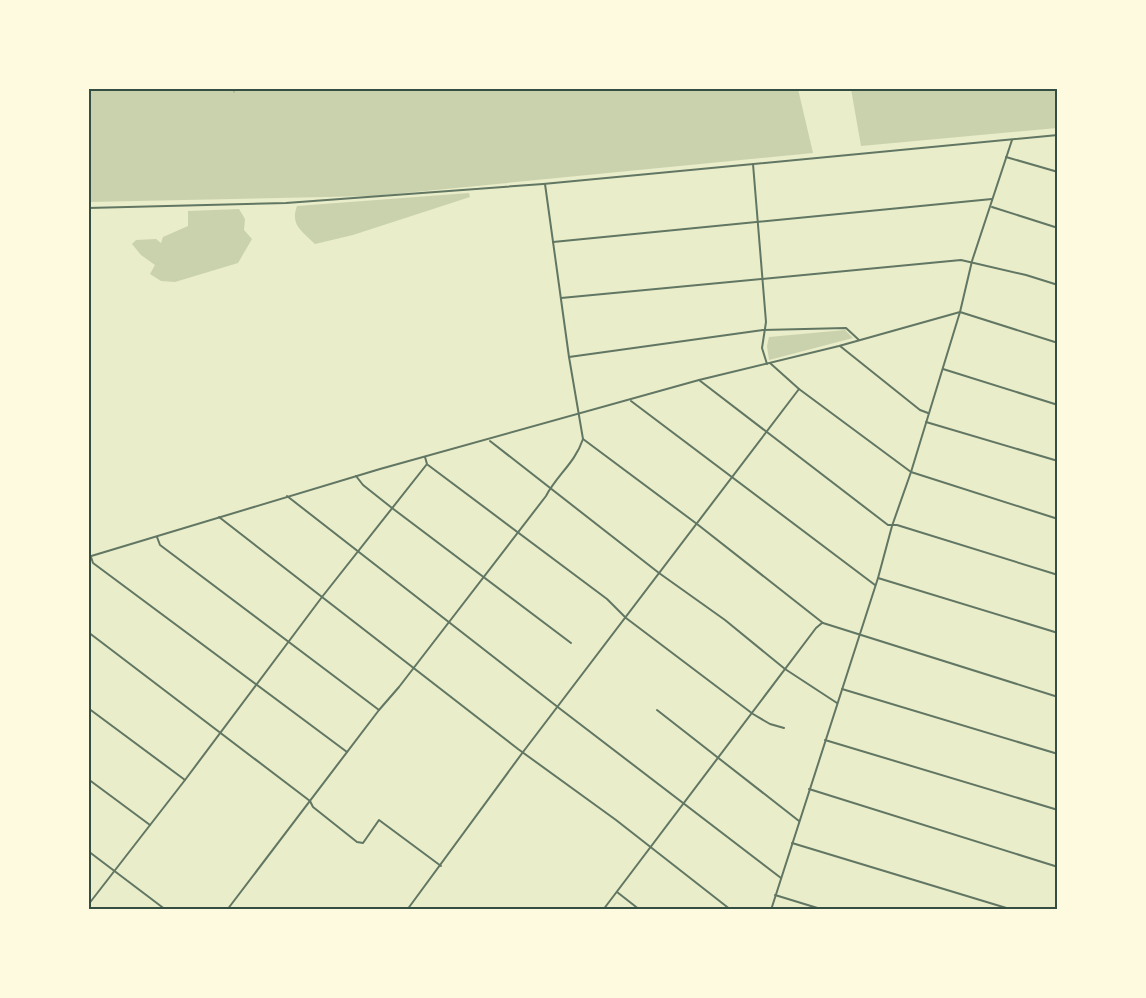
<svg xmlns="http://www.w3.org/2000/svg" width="1146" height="998" font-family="Mulish,sans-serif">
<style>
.green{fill:#cad2ad}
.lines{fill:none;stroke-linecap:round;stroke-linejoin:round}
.stream{stroke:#a3b18a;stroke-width:1.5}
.minor{stroke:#617663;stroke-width:2}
.neatline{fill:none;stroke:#344e41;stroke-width:2}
</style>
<rect width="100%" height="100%" fill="#e9edc9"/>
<!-- green -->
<g class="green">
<polygon points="88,89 798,89 813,153 374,196 89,202"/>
<polygon points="851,89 1057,89 1057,128 861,146"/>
<path d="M469 193 470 197 353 235 315 244C302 231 290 225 297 206Z"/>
<polygon points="239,209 245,219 244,230 252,239 238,263 175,282 161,281 150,274 155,265 141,255 132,244 136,240 156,239 161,243 163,237 188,226 188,211"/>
<polygon points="845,330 853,338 769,360 767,346 769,337"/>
</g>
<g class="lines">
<!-- stream -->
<polyline class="stream" points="233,88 234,92"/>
<!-- minor -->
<g class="minor">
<polyline points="1006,157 1058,172"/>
<polyline points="753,164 766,322 762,348 767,364"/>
<polyline points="545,184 569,357 583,439 697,524 823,623 1058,697"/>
<polyline points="992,207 1058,228"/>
<polyline points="88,208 286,203 543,184 1058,135"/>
<polyline points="553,242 992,199"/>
<polyline points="561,298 961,260 1026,275 1058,285"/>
<polyline points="840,346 920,410 928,413"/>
<polyline points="569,357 763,330 846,328 859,340"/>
<polyline points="770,363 799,389 911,472 1058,519"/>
<polyline points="943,369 1058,405"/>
<polyline points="699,380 888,525 897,525 1058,575"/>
<polyline points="631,401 875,585"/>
<polyline points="926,422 1058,461"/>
<polyline points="490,441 659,573 725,620 785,669 837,703"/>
<polyline points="428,465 607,599 626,618 753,714 770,724 784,728"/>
<polyline points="356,476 363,485 392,508 571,643"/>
<polyline points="287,496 559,708 781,878"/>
<polyline points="219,517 518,749 616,820 731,910"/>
<polyline points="157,537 160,545 379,710"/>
<polyline points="88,557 380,469 699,380 839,346 960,312 1058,343"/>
<polyline points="91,557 93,563 347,752"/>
<polyline points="878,578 1058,633"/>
<polyline points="88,632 310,801 313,807 357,842 363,843 379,820 441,866"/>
<polyline points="842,689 1058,754"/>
<polyline points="88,708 185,780"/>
<polyline points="657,710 799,821"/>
<polyline points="825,740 1058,810"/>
<polyline points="88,779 150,825"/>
<polyline points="809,789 1058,867"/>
<polyline points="792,843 1013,910"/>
<polyline points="88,851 166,910"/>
<polyline points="617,892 640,910"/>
<polyline points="775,895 824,910"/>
<polyline points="88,905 185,780 322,597 427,464 425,457"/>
<path d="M227 910 379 710 399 687 546 496C557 475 575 463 583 439"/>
<polyline points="407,910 523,752 799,389"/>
<polyline points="603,910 816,628 822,623"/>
<polyline points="771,910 878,578 892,526 911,472 960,312 972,261 1012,140"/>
</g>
</g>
<!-- border -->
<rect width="1146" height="998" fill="none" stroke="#fefae0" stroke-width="180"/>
<rect x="90" y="90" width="966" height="818" class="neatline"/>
</svg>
